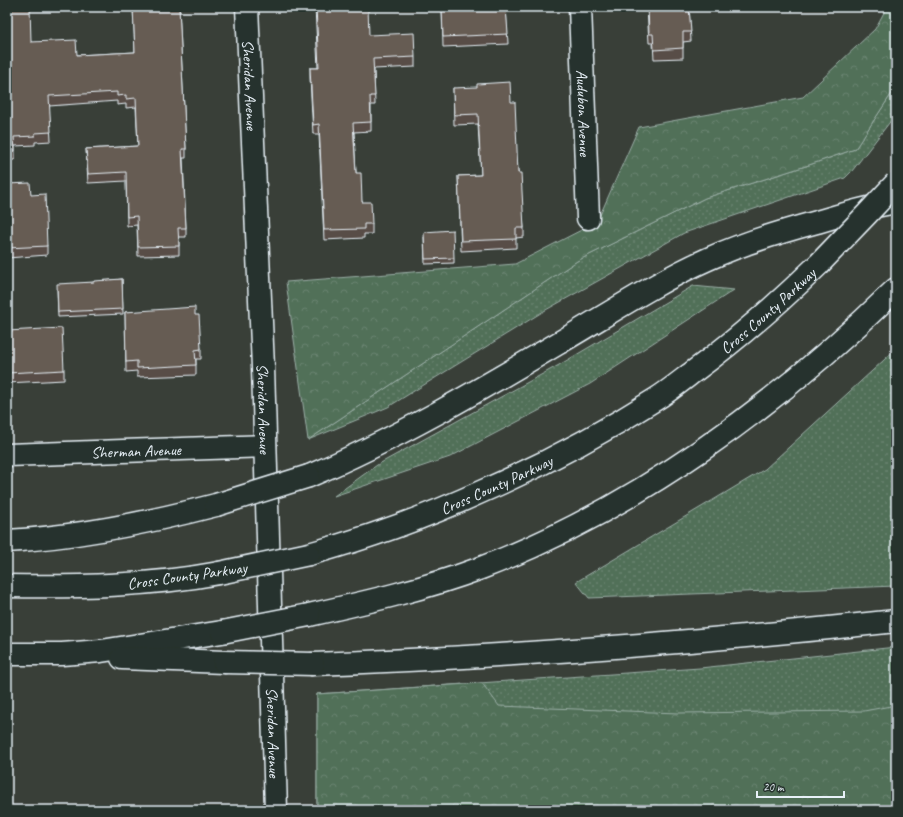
<svg xmlns="http://www.w3.org/2000/svg" width="903" height="817" font-family="Caveat,sans-serif">
<style>
.grass{fill:url(#grass-dots);stroke:#9cb0a8}
.forest{fill:url(#forest-crowns);stroke:#9cb0a8}
.lines{fill:none;stroke-linecap:round;stroke-linejoin:round}
.street-casing{stroke:#e8f1f8;stroke-width:25}
.secondary-casing{stroke:#e8f1f8;stroke-width:25}
.highway-casing{stroke:#e8f1f8;stroke-width:25}
.street{stroke:#26332d;stroke-width:22}
.secondary{stroke:#26332d;stroke-width:22}
.highway{stroke:#26332d;stroke-width:22}
.highway-bridge-casing{stroke:#e8f1f8;stroke-width:25;stroke-linecap:butt}
.highway-bridge{stroke:#26332d;stroke-width:22}
.wall{fill:#584e47;stroke:#e8f1f8}
.building{fill:#665b52;stroke:#e8f1f8}
.labels{text-anchor:middle;stroke-width:4;stroke-linejoin:round;paint-order:stroke}
.street-label{font-size:16px;fill:#e8f1f8;stroke:#26332d}
</style>
<defs>
<pattern id="grass-dots" width="8" height="8" patternUnits="userSpaceOnUse"><rect width="8" height="8" fill="#516f58"/><path d="M2 2h.1M6 6h.1" fill="none" stroke="#6a8471" stroke-width="1.8" stroke-linecap="round"/></pattern>
<pattern id="forest-crowns" width="20" height="18" patternUnits="userSpaceOnUse"><rect width="20" height="18" fill="#516f58"/><path d="M2 6a3 3 0 1 1 6 0M12 15a3 3 0 1 1 6 0" fill="none" stroke="#6a8471"/></pattern>
</defs>
<rect width="100%" height="100%" fill="#393f38"/>
<filter id="ink" filterUnits="userSpaceOnUse"><feTurbulence type="fractalNoise" baseFrequency=".025" numOctaves="2"/><feDisplacementMap in="SourceGraphic" scale="8" xChannelSelector="R" yChannelSelector="G"/><feConvolveMatrix kernelMatrix="1 2 1 2 8 2 1 2 1" color-interpolation-filters="sRGB"/></filter>
<g filter="url(#ink)">
<!-- grass -->
<g class="grass">
<polygon points="896,87 896,114 852,171 845,178 684,233 544,311 388,407 308,440 577,261 705,198 809,165 855,149"/>
<polygon points="693,286 734,290 590,384 450,457 334,496 377,465 559,365"/>
<polygon points="896,349 896,586 589,598 576,582 765,469"/>
<polygon points="896,647 896,810 317,810 317,694 700,668"/>
</g>
<!-- forest -->
<g class="forest">
<polygon points="887,7 896,7 896,87 855,149 809,165 705,198 577,261 308,440 286,282 515,264 597,222 639,127 803,97 875,29"/>
<polygon points="482,683 499,706 678,713 864,711 896,705 896,810 317,810 317,694"/>
</g>
<g class="lines">
<defs>
<g id="street">
<path id="s1" d="M580 7 588 218"/>
<path id="s2" d="M7 455 265 446"/>
</g>
<g id="secondary">
<path id="s3" d="M247 7 263 367 276 810"/>
</g>
<g id="highway">
<path d="M309 476C396 439 476 392 557 344 607 315 656 282 708 259 743 243 780 232 817 222 843 214 869 207 896 202"/>
<path d="M7 541C78 537 147 523 216 505"/>
<path id="s4" d="M309 554C369 538 426 517 483 491 543 465 601 434 656 399 669 391 681 381 693 372 738 339 779 303 819 264"/>
<path d="M7 586C78 587 150 586 219 573"/>
<path d="M309 615C367 602 425 589 481 568 636 509 778 404 896 289"/>
<polyline points="7,654 62,654 101,651 222,632"/>
<polyline points="122,658 224,662"/>
<path d="M313 664C508 657 702 642 896 621"/>
</g>
</defs>
<!-- street casing -->
<use href="#street" class="street-casing"/>
<!-- secondary casing -->
<use href="#secondary" class="secondary-casing"/>
<!-- highway casing -->
<use href="#highway" class="highway-casing"/>
<!-- street -->
<use href="#street" class="street"/>
<!-- secondary -->
<use href="#secondary" class="secondary"/>
<!-- highway -->
<use href="#highway" class="highway"/>
<defs>
<g id="highway-bridge">
<polyline points="819,264 867,214 896,183"/>
<polyline points="216,505 309,476"/>
<polyline points="219,573 309,554"/>
<polyline points="222,632 309,615"/>
<polyline points="224,662 313,664"/>
</g>
</defs>
<!-- highway-bridge casing -->
<use href="#highway-bridge" class="highway-bridge-casing"/>
<!-- highway-bridge -->
<use href="#highway-bridge" class="highway-bridge"/>
</g>
<!-- wall -->
<g class="wall">
<polygon points="7,7 31,42 77,55 135,52 133,7 179,7 186,149 186,158 183,158 186,228 186,237 179,237 179,255 138,256 137,225 127,226 126,181 88,183 86,149 138,146 136,107 126,108 126,104 117,105 117,101 49,106 51,141 35,142 35,145 15,146 15,160 7,160"/>
<polygon points="315,7 360,7 369,35 415,57 415,67 374,69 375,105 371,105 371,131 354,132 356,173 362,202 372,224 372,234 364,234 364,238 324,240 319,134 313,134 310,78 310,68 318,68"/>
<polygon points="442,7 506,7 508,44 443,47"/>
<polygon points="647,7 689,7 691,41 683,42 683,58 654,59 653,43 649,43"/>
<polygon points="453,88 511,102 524,228 524,237 516,238 516,248 461,251 458,176 481,175 478,124 454,125"/>
<polygon points="7,184 31,195 47,246 47,255 7,258"/>
<polygon points="424,237 454,258 454,263 425,264"/>
<polygon points="122,279 123,314 58,317 57,289 94,282"/>
<polygon points="125,312 195,315 201,349 201,359 196,359 196,375 137,377 137,371 126,372"/>
<polygon points="7,331 64,370 64,380 7,383"/>
</g>
<!-- building -->
<g class="building">
<polygon points="7,7 30,7 31,42 76,40 77,55 135,52 133,7 179,7 186,149 182,149 186,228 178,228 179,246 138,247 137,216 127,217 126,172 88,174 86,149 138,146 136,98 126,99 126,95 117,96 117,92 49,96 51,132 35,133 35,136 14,137 15,151 7,151"/>
<polygon points="316,7 360,7 360,9 368,8 369,35 414,33 415,57 373,59 375,96 370,96 371,122 353,123 356,173 361,173 362,202 371,202 372,224 364,224 364,229 324,230 319,124 313,125 310,68 319,68"/>
<polygon points="442,7 506,7 508,34 443,37"/>
<polygon points="648,7 689,7 691,32 683,32 683,48 654,50 653,34 649,34"/>
<polygon points="510,82 511,102 515,102 518,173 521,173 524,228 516,228 516,239 461,241 458,176 481,175 478,114 454,115 453,88 477,87 477,84"/>
<polygon points="30,183 31,195 45,194 47,246 7,248 7,184"/>
<polygon points="453,230 454,258 425,259 424,232"/>
<polygon points="122,279 123,309 58,312 57,284 94,282 94,281"/>
<polygon points="195,307 195,315 199,315 201,349 195,350 196,365 137,368 137,361 126,362 125,312"/>
<polygon points="62,328 64,370 7,373 7,331"/>
</g>
</g>
<g class="labels">
<!-- street labels -->
<g class="street-label">
<text dy="6" stroke="none"><textPath href="#s3" startOffset="78">Sheridan Avenue</textPath></text>
<text dy="6" stroke="none"><textPath href="#s1" startOffset="106">Audubon Avenue</textPath></text>
<text dy="6" stroke="none"><textPath href="#s4" startOffset="524">Cross County Parkway</textPath></text>
<text dy="6" stroke="none"><textPath href="#s3" startOffset="402">Sheridan Avenue</textPath></text>
<text dy="6" stroke="none"><textPath href="#s2" startOffset="129">Sherman Avenue</textPath></text>
<text dy="6" stroke="none"><textPath href="#s4" startOffset="200">Cross County Parkway</textPath></text>
<text transform="translate(187 575) rotate(-8)" y="6">Cross County Parkway</text>
<text dy="6" stroke="none"><textPath href="#s3" startOffset="726">Sheridan Avenue</textPath></text>
</g>
</g>
<!-- margin -->
<rect width="903" height="817" fill="none" stroke="#26332d" stroke-width="24"/>
<rect x="12" y="12" width="879" height="793" fill="none" stroke="#e8f1f8" stroke-width="1.5" filter="url(#ink)"/>
<!-- scale -->
<path d="M757 791v6h87v-6" fill="none" stroke="#e8f1f8" stroke-width="2"/>
<text x="763" y="791" font-size="12" fill="#e8f1f8" stroke="#26332d" stroke-width="3" paint-order="stroke">20 m</text>
</svg>
